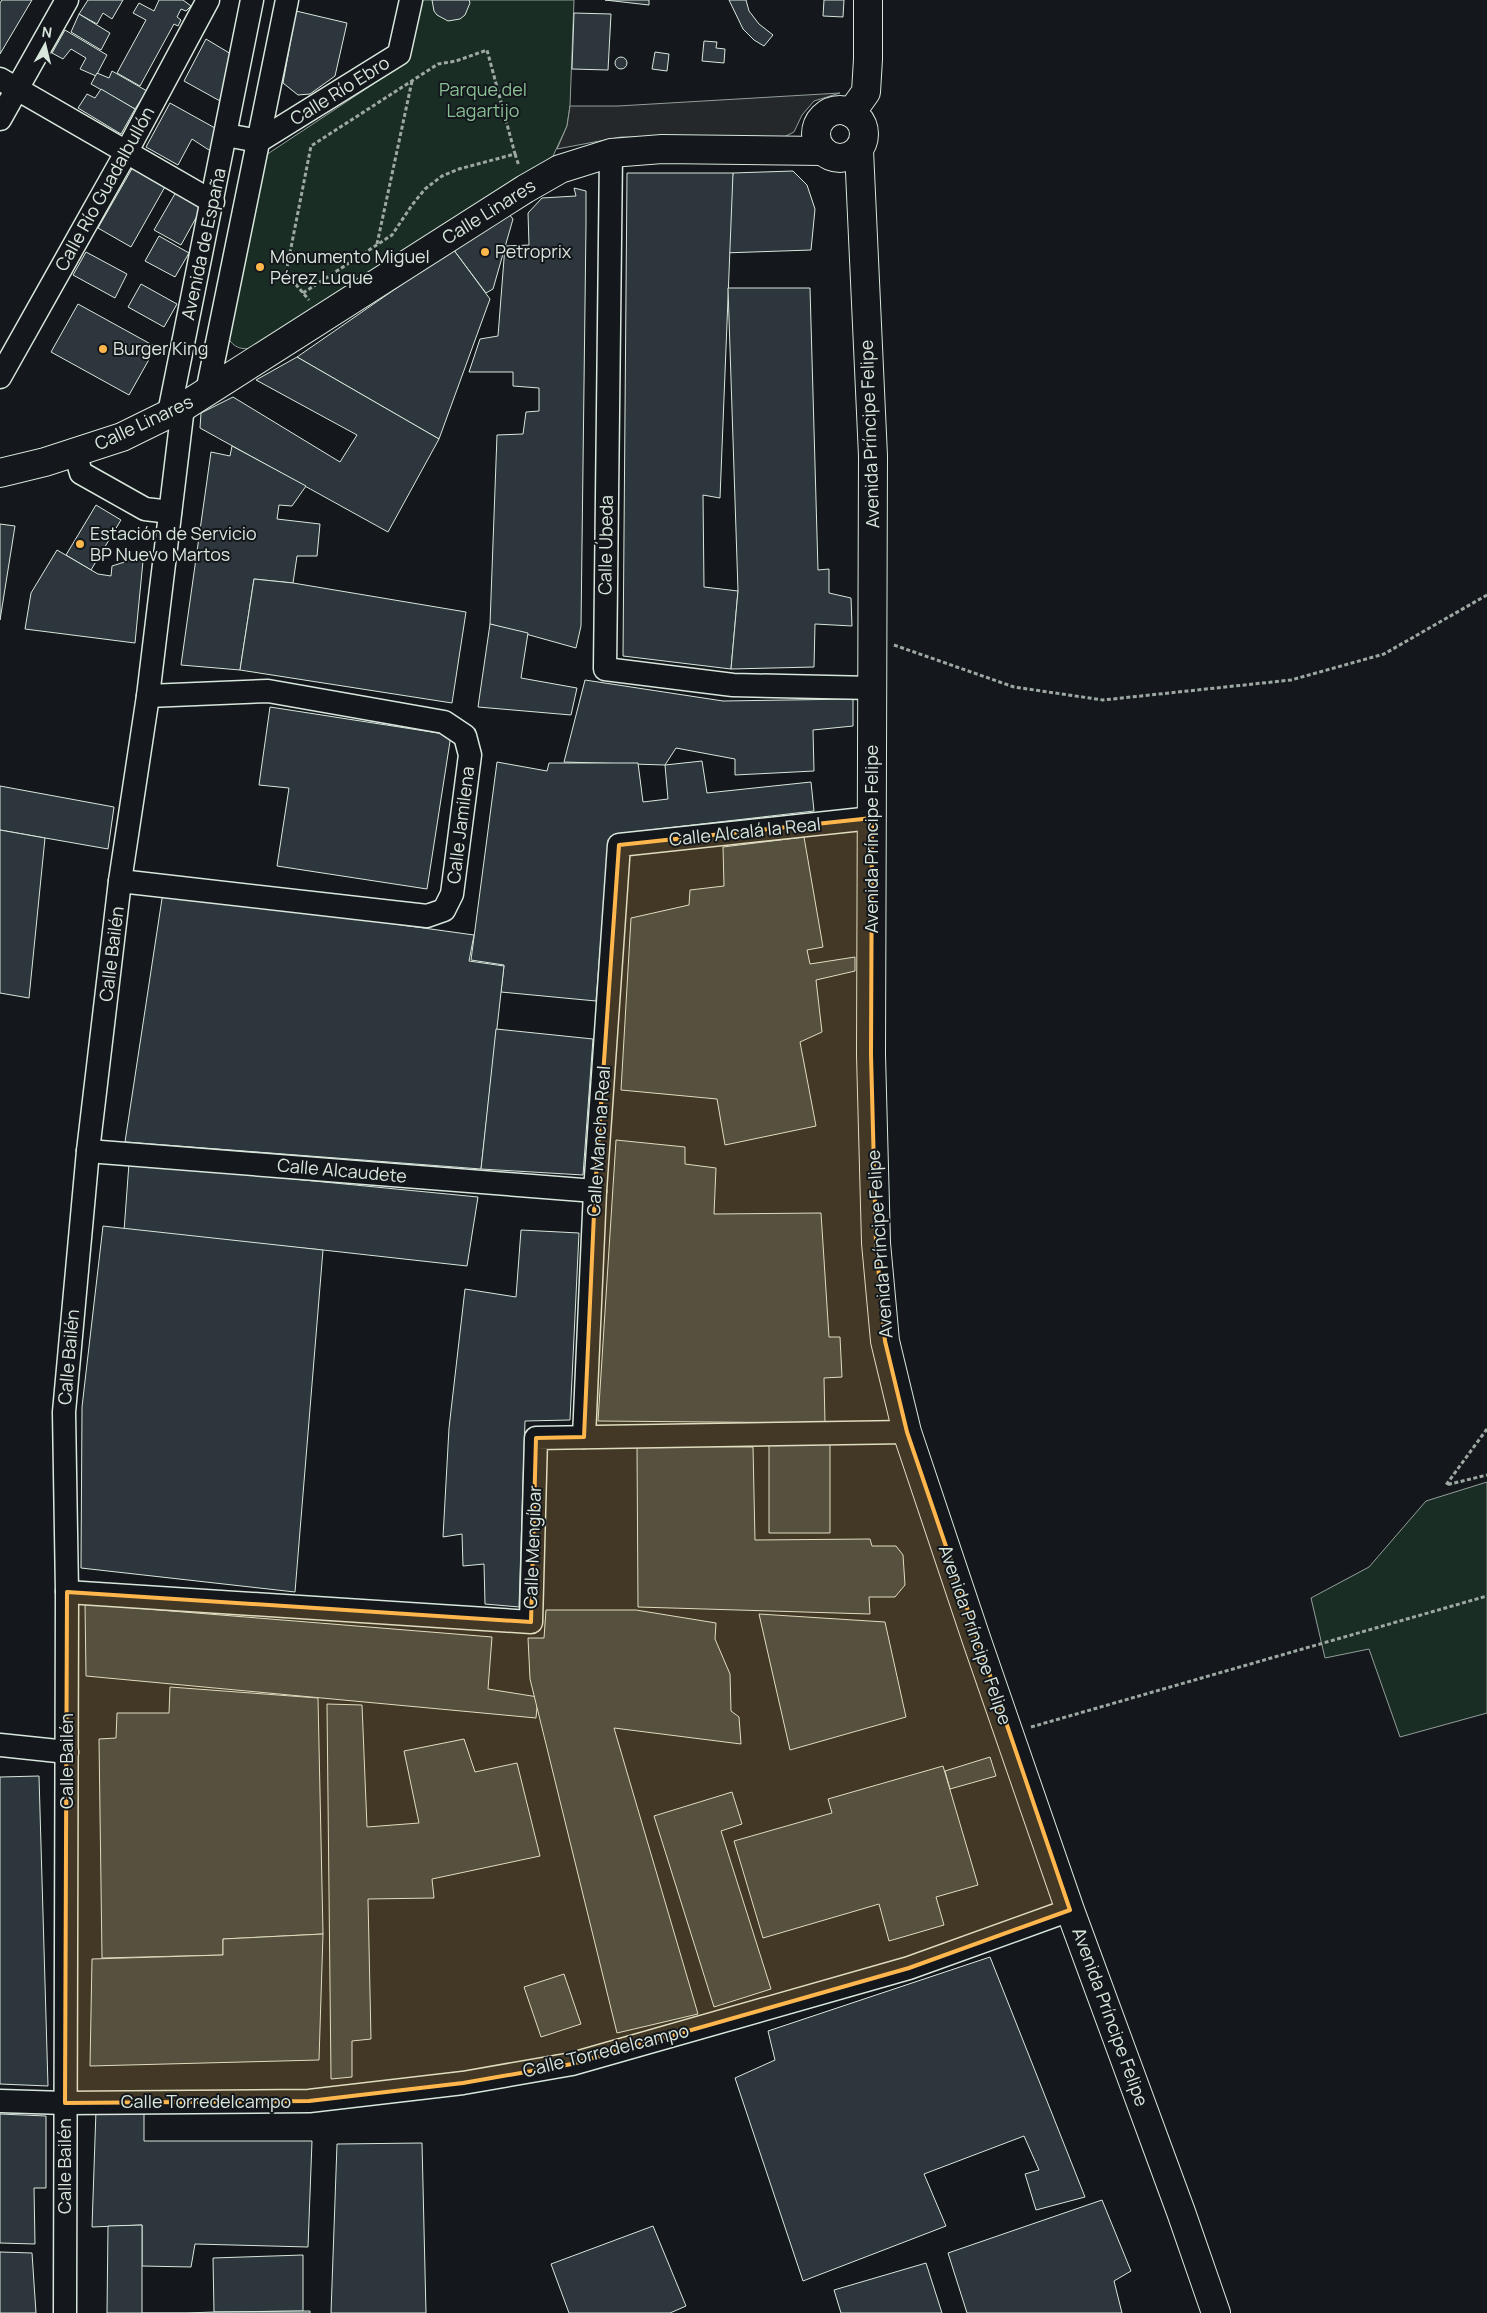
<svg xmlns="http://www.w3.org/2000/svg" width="1487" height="2313" font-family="Manrope,sans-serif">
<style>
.green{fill:#1a2d24;stroke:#939e99}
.parking{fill:#24282b;stroke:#939e99}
.building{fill:#2c363c;stroke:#d8e6dc}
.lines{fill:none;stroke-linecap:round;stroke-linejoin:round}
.minor-casing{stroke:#d8e6dc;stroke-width:25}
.major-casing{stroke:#d8e6dc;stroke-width:30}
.path{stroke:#9da8a2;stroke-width:3;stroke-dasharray:4 2.5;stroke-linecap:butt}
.minor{stroke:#14181c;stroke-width:22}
.major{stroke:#14181c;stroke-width:28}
.marked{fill:#ffb74d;fill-opacity:0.2;stroke:#ffb74d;stroke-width:4;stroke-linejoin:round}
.poi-dot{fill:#ffb74d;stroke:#14181c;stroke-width:2}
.labels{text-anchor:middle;stroke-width:4;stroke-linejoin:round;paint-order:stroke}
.park-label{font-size:18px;fill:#8ac095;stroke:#14181c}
.street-label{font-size:18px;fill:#d8e6dc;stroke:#14181c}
.poi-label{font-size:18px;fill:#d8e6dc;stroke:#14181c;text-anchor:start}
</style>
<rect width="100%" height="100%" fill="#14181c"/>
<!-- green -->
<g class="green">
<path d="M419 0H574L570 106 567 126 553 156 507 189 259 348C239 350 234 349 224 332L266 155 405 63Z"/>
<polygon points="1487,1482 1487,1713 1400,1737 1369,1649 1325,1658 1311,1598 1369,1567 1426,1501"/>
</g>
<!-- parking -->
<polygon class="parking" points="840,93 814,101 802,115 794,132 780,139 621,137 557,149 567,126 570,106 618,106"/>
<!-- building -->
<g class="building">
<polygon points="2,0 32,0 0,54 0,3"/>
<polygon points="88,0 123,0 112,19 103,13 97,24 79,14"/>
<polygon points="159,0 183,0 191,6 186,11 181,9 177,17 181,20 178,26 174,24 140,86 117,73 146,20 133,13 139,3 154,11"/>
<polygon points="432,0 469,0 470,3 465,15 460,19 448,21 437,15 434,11"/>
<polygon points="605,0 649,0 649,5"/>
<polygon points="729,0 746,0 749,11 759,24 773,35 764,46 754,40 743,29"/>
<polygon points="824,0 844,0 843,17 823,16"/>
<polygon points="296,11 347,23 335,76 310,94 298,95 283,83"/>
<polygon points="574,13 611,14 608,70 572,69"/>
<polygon points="79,14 110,33 101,50 71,32"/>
<polygon points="65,30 107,55 96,76 80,69 86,58 71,49 63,59 52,53"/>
<polygon points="206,39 231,54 220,101 184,81"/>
<polygon points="704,41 717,42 716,48 725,49 724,63 702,61"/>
<polygon points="655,52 669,54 667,71 652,69"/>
<circle cx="621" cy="63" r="6"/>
<polygon points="112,71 147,91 135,109 91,84 97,73 109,78"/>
<polygon points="101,89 135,109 121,134 78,108 87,94 95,98"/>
<polygon points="170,103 215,128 212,152 192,139 178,165 146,147"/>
<polygon points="133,167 166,185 131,247 98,228"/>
<polygon points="793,171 807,185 815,209 811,250 723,253 733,173"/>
<polygon points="627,173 733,173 720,498 703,495 704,587 738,591 731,669 623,656"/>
<polygon points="574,188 586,191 586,225 581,626 576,648 490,624 497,435 523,434 526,412 539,411 539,388 513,386 513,372 469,372 480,339 498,336 505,246 529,245 528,213 542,198 576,196"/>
<polygon points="176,192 202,207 181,245 154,230"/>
<polygon points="508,213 513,219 493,289 486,293 453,249"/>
<polygon points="159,236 189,253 175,277 145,261"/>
<polygon points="453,249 490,299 439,439 297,357"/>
<polygon points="86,252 127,274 115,298 73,275"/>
<polygon points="141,284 177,304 164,327 128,307"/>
<polygon points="728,288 810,288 818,570 829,569 829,593 851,598 852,626 815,624 814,667 731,669 738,591"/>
<polygon points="78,304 156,347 129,395 51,352"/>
<polygon points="297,357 439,439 388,532 200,428 201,413 233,397 340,462 357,435 256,380"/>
<polygon points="232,446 306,486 292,506 279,505 277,519 320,524 317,556 297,556 293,583 254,579 240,670 181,665 211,452 230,456"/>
<polygon points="96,505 121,520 91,570 66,555"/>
<polygon points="0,524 15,526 0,620"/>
<polygon points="57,550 98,574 111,576 112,566 131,560 143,561 135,643 25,629 31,593"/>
<polygon points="254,579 293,583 466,612 452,703 240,670"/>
<polygon points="490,624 528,633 521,678 577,688 571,715 478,707"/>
<polygon points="585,680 723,701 853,699 853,726 813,730 814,771 735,775 735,759 676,748 665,765 564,762"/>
<polygon points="270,707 451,735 427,889 277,866 289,788 259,785"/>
<polygon points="702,761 707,793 811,782 814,811 615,834 608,851 596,1001 501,992 504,965 471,960 497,762 547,771 549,763 638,763 643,802 668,799 665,765"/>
<polygon points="0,786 114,807 108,849 0,830"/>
<polygon points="0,830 45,838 29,998 0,993"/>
<polygon points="804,837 823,947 807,950 810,964 855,957 855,971 816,980 822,1032 800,1042 816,1126 725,1145 717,1099 621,1090 631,918 689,905 690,890 724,886 723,847"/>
<polygon points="163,892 474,935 469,961 504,966 481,1169 125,1142"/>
<polygon points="496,1029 593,1039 583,1175 481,1169"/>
<polygon points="616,1140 685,1147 685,1164 716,1168 714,1214 821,1213 829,1337 840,1337 842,1377 824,1378 825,1423 598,1421"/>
<polygon points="129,1163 478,1197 467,1266 323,1250 124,1231"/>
<polygon points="103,1226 323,1250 295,1592 81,1568 82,1407"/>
<polygon points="521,1230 579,1233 570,1420 525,1421 519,1607 485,1604 484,1564 463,1566 462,1534 443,1537 449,1428 465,1289 516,1297"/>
<polygon points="769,1443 830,1444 830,1533 769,1533"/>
<polygon points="637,1446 753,1447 755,1540 870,1539 872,1546 896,1546 903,1555 905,1585 895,1597 869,1597 870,1614 638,1607"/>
<polygon points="85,1604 492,1637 488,1689 538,1697 536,1718 86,1676"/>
<polygon points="546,1610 636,1610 716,1623 715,1639 730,1674 731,1711 739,1717 741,1744 614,1728 698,2014 617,2033 530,1679 528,1638 544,1638"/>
<polygon points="759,1614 885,1622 906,1717 790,1750"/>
<polygon points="170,1687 318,1698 323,1934 223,1939 223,1955 102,1958 99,1739 116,1738 117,1713 169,1713"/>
<polygon points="327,1704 362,1705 367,1827 419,1823 404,1751 464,1739 475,1772 517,1763 540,1856 432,1879 434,1898 368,1899 371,2039 352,2041 352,2077 331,2079"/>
<polygon points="990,1757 996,1776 950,1789 945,1771"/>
<polygon points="943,1766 978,1885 936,1897 944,1925 889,1941 879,1904 763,1938 734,1841 832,1813 828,1799"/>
<polygon points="39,1776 48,2086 0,2084 0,1777"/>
<polygon points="732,1792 742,1824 721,1831 771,1989 714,2007 654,1816"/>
<polygon points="323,1934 319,2060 90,2066 92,1959 223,1955 223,1939"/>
<polygon points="990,1957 1085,2197 1036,2210 1025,2174 1039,2170 1024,2136 924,2174 946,2226 803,2281 735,2078 775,2060 768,2031"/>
<polygon points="564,1974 581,2024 541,2037 524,1987"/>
<polygon points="96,2110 144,2111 144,2141 312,2141 308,2247 195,2244 191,2267 142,2266 142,2225 92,2227"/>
<polygon points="0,2114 46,2116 46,2188 34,2188 35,2244 0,2243"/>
<polygon points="422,2143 426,2313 331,2313 337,2144"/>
<polygon points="1102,2200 1131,2271 1114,2281 1122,2313 967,2313 948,2253"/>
<polygon points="142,2225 142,2313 186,2313 107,2313 108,2226"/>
<polygon points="653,2226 686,2306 670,2313 569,2313 551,2264"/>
<polygon points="0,2252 32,2253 36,2313 0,2313"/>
<polygon points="303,2255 303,2311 214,2312 213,2258"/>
<polygon points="926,2263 942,2313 841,2313 834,2290"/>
<polygon points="310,2311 310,2313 186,2313 214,2312"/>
</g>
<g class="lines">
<defs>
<g id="minor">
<polyline points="0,79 213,202"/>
<polyline points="0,119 67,0"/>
<polyline points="226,135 259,141 399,54 411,0"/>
<polyline points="611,153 605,669 733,685 872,688"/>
<polyline points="0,377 127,151 208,0"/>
<polyline points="207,392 287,0"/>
<polyline points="169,413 252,0"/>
<polyline points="75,452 81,473 145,509 170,512"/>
<polyline points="120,881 427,916 444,910 452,894 470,755 465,736 444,722 268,691 148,696"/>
<polyline points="88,1151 595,1191"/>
<polyline points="584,1437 595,1191 619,845 872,818"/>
<polyline points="67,1592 531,1622 536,1438 907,1432"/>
<polyline points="0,1745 67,1752"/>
<polyline points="0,2101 65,2103 309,2101 463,2083 572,2064 909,1968 1070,1910"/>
<polyline points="65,2313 67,1592 64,1412 88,1151 120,881 148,696 183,407"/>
</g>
<g id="major">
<circle cx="840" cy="134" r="24"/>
<polyline points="851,113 866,92 868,59 868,0"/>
<polyline points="859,150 873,456 871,1055 876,1243 885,1341 907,1432 977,1641 1070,1910 1181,2212 1216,2313"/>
<polyline points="0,473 45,462 122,437 183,407 525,189 560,169 611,153 662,149 823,151"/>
</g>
</defs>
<!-- minor casing -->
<use href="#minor" class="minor-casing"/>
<!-- major casing -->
<use href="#major" class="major-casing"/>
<!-- path -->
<g class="path">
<polyline points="515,154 519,166"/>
<polyline points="377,244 412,81"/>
<polyline points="303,293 392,235 412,205 425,189 442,176 459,169 515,154 487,50 456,61 438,64 311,146 286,273 309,300"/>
<polyline points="894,645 1014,687 1103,700 1291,680 1384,654 1487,595"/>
<polyline points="1487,1429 1446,1485 1487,1475"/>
<polyline points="1031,1727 1487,1596"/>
</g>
<!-- minor -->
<use href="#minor" class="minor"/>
<!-- major -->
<use href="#major" class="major"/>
</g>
<!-- marked area -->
<path class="marked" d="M872 818 871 1055 876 1243 885 1341 907 1432 1070 1910 909 1968 572 2064 463 2083 309 2101 65 2103 67 1592 531 1622 536 1438 584 1437 595 1191 619 845Z"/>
<!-- markers -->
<g class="poi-dot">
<circle cx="485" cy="252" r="5"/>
<circle cx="260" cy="267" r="5"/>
<circle cx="103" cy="349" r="5"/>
<circle cx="80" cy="544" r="5"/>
</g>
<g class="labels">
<!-- park labels -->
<g class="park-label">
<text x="483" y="96">Parque del<tspan x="483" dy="21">Lagartijo</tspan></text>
</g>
<!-- street labels -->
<g class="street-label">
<text transform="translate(340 91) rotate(-32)" y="6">Calle Río Ebro</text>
<text transform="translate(105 189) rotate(-61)" y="6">Calle Río Guadalbullón</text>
<text transform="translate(489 212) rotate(-32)" y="6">Calle Linares</text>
<text transform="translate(204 244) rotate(-78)" y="6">Avenida de España</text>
<text transform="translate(144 423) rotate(-25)" y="6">Calle Linares</text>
<text transform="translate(870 434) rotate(-92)" y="6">Avenida Príncipe Felipe</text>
<text transform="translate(606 545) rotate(-89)" y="6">Calle Úbeda</text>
<text transform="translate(461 825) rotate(-83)" y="6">Calle Jamilena</text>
<text transform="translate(745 832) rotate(-6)" y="6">Calle Alcalá la Real</text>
<text transform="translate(872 839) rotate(-90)" y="6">Avenida Príncipe Felipe</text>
<text transform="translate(112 954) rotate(-83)" y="6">Calle Bailén</text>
<text transform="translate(599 1141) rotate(-86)" y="6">Calle Mancha Real</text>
<text transform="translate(342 1171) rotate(5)" y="6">Calle Alcaudete</text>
<text transform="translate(880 1244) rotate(-94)" y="6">Avenida Príncipe Felipe</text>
<text transform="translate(69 1357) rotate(-85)" y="6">Calle Bailén</text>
<text transform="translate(533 1547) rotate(-88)" y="6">Calle Mengíbar</text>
<text transform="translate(975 1635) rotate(71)" y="6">Avenida Príncipe Felipe</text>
<text transform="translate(67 1761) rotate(-90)" y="6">Calle Bailén</text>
<text transform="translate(1110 2017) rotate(70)" y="6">Avenida Príncipe Felipe</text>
<text transform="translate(606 2051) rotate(-14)" y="6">Calle Torredelcampo</text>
<text x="206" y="2108">Calle Torredelcampo</text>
<text transform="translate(65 2166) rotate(-90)" y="6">Calle Bailén</text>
</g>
<!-- poi labels -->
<g class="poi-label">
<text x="495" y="258">Petroprix</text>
<text x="270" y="263">Monumento Miguel<tspan x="270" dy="21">Pérez Luque</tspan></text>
<text x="113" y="355">Burger King</text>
<text x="90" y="540">Estación de Servicio<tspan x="90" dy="21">BP Nuevo Martos</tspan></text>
</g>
</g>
<!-- north arrow -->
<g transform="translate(45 45) rotate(8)" stroke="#14181c" stroke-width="4" paint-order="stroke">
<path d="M0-4L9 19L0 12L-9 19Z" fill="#d8e6dc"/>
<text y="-8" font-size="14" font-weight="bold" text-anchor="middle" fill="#d8e6dc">N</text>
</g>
</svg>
